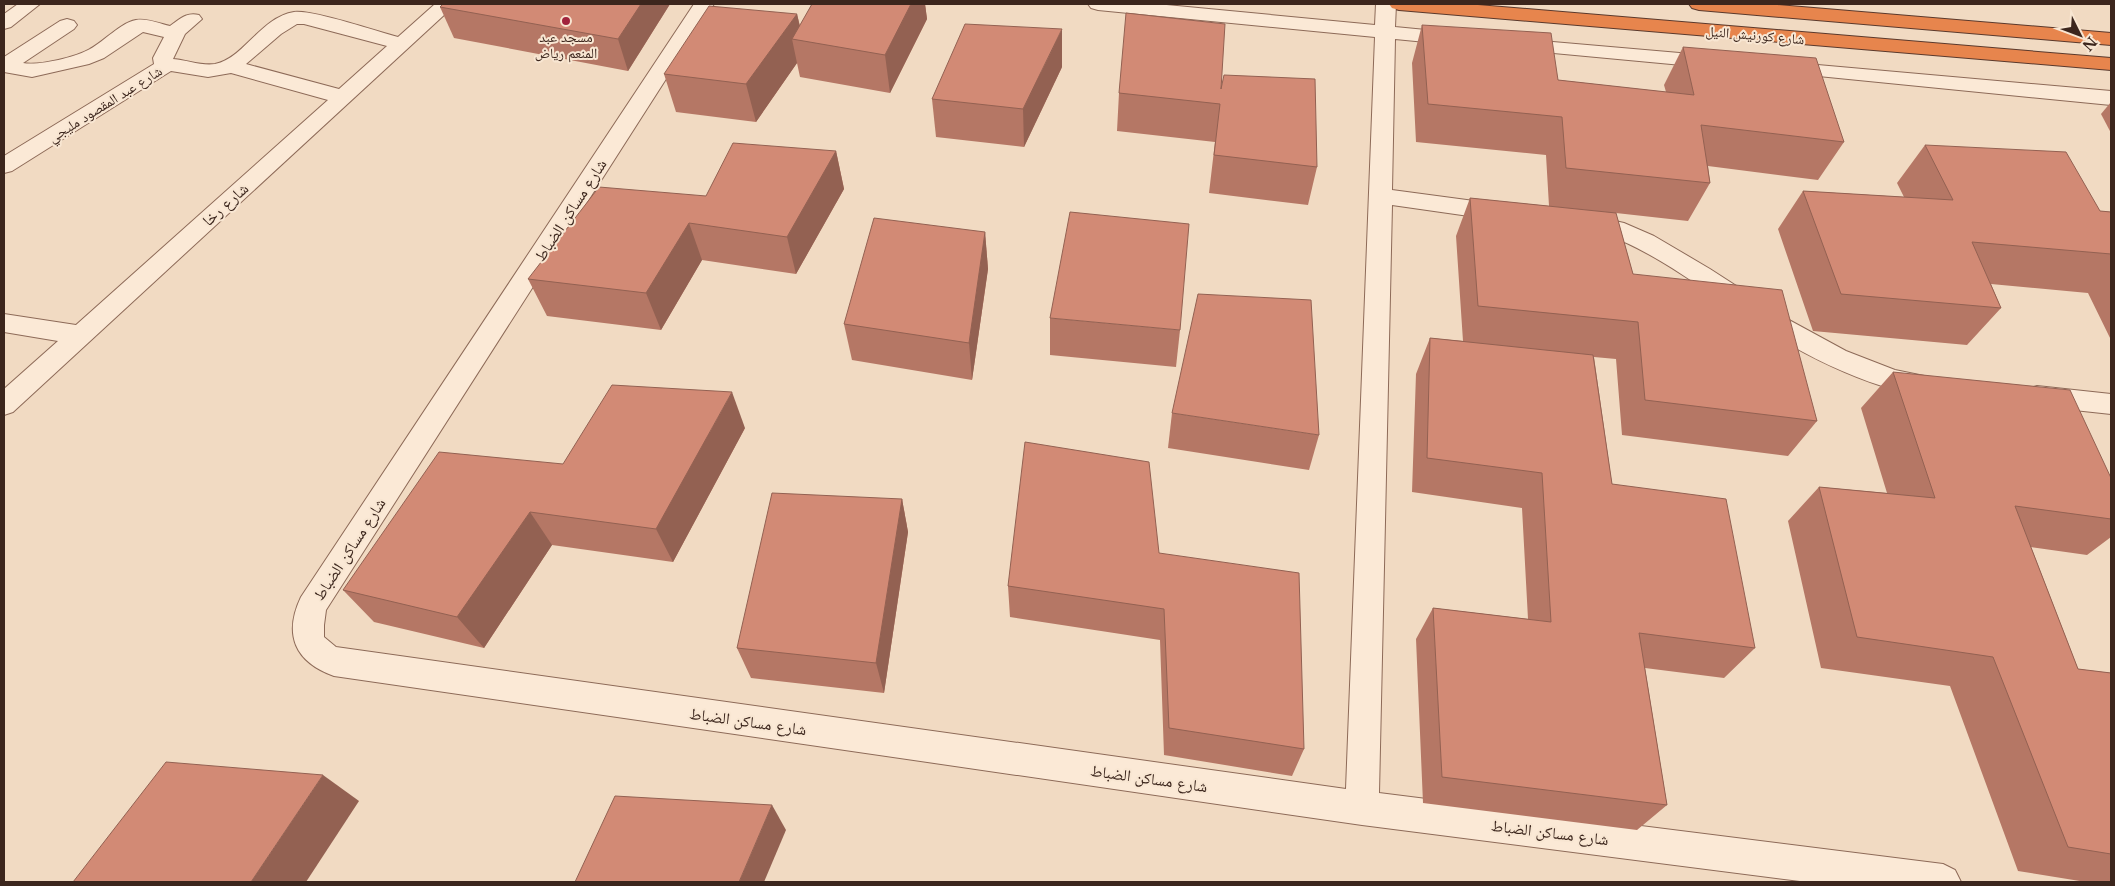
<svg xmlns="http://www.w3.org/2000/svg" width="2115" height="886" font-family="'Libre Baskerville','Noto Naskh Arabic',serif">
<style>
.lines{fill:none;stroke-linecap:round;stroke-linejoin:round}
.minor-casing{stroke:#8d6a58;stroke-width:2}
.highway-casing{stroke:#5a392c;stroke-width:2}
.minor{fill:#fbe9d6;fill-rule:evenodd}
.highway{fill:#e7854d;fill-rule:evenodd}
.wall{fill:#b57765}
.shaded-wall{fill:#936152}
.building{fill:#d28a75;stroke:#936152}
.poi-dot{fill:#a1233c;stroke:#f8e6d2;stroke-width:2}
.labels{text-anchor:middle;stroke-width:4;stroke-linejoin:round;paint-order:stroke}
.far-street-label{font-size:14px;fill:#3c261d;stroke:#f8e6d2}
.far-poi-label{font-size:14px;fill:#3c261d;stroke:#f8e6d2}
.street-label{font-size:16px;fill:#3c261d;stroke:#f8e6d2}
</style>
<rect width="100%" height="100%" fill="#f1dac2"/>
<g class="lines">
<defs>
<g id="minor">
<polygon points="18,4 40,4 11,27 4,29 4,14"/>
<path d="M435 4H456L13 412 4 415V389L58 341 4 332V314L76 325 328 100 231 73 208 77 171 71 12 171 4 173V156L154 64 153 58 164 37 143 32 104 58 89 64 32 77 4 72V57L60 21 67 19 74 21 77 25 74 29 23 63C39 66 76 57 90 49 105 41 120 23 136 20 147 18 160 24 170 26 180 19 186 12 199 15L202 19 185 34 173 59C187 60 201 66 215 64 243 59 261 17 294 12 314 10 375 31 398 37ZM297 24H304L387 46 339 89 246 64 281 34Z"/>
<path d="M694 4H714L326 610 324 625V637L336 647 1346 789 1375 37 1098 10 1091 8 1088 4H1156L1375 25 1376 4H1396L1395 27 1457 33 1464 35 1467 39 1464 43 1457 45 1395 39 1392 190 1504 205 1512 207 1516 213 1512 219 1504 221 1392 205 1379 793 1943 864 1955 870 1961 882H1808L1362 825 334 676C295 662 283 635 301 597Z"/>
<polygon points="1518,39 1714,56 1721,58 1724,62 1721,66 1714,68 1511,49 1508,45 1511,41"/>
<polygon points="1784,62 2111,91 2111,105 1777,72 1774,68 1777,64"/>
<path d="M1584 214 1624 223 1654 236 1710 269 1789 320 1846 351 1895 370 1934 378 1938 385 1934 392C1918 397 1899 391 1882 386 1832 370 1787 345 1743 316 1708 292 1674 267 1637 248 1617 237 1597 234 1576 228L1572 222 1576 216Z"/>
<polygon points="2037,386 2111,394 2111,414 2037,406 2028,403 2024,396 2028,389"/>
</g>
<g id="highway">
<polygon points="1389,4 1466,4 2111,58 2111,70 1399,10 1392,8"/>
<polygon points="1689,4 1766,4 2111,33 2111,45 1699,10 1692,8"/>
</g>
</defs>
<!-- minor casing -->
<use href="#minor" class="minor-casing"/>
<!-- highway casing -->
<use href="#highway" class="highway-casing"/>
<!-- minor -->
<use href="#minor" class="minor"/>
<!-- highway -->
<use href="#highway" class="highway"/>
</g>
<!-- wall -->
<g class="wall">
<polygon points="670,4 628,71 454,38 440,7"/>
<polygon points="812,4 925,4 927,19 890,93 800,77 797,63 756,122 676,112 664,74 797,14 800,26"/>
<polygon points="1422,25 1558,80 1666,92 1664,85 1683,47 1844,142 1818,180 1708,166 1710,183 1688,221 1616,213 1633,274 1817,421 1788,456 1622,435 1616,359 1594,357 1612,484 1755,648 1724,678 1645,668 1667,805 1637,830 1423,803 1416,639 1433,608 1528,619 1522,508 1412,492 1416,374 1430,338 1463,341 1456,236 1470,198 1549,206 1546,155 1416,142 1412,63"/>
<polygon points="1062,67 1024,147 936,137 932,99"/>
<polygon points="1221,89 1317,167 1308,205 1209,193 1215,142 1117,131 1119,93"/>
<polygon points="2111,102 2111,133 2101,114"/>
<polygon points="1925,145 2100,211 2111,212 2111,340 2088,293 1991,284 2001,308 1967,345 1813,331 1778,229 1803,191 1904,197 1897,183"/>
<polygon points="836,151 844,189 796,274 702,260 661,330 547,316 528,279 706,196"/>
<polygon points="985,232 988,269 972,380 852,360 844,324"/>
<polygon points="1050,318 1180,330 1176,367 1050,355"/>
<polygon points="1893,372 2111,478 2111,537 2087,555 2031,547 2078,669 2111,673 2111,882 2086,882 2018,871 1950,686 1821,668 1788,521 1819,487 1887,493 1861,408"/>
<polygon points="1172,413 1319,435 1309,470 1168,448"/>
<polygon points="745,428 673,562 552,545 484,648 374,622 343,590 563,464"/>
<polygon points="902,499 908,532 884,693 751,678 737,648"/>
<polygon points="1159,553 1304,749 1292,776 1164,755 1160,640 1010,617 1008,586"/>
</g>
<!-- shaded-wall -->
<g class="shaded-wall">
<polygon points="641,4 670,4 628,71 618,39"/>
<polygon points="911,4 925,4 927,19 890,93 885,55"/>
<polygon points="797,14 803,41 792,39 797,63 756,122 746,84"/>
<polygon points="1062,29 1062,67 1024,147 1023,109"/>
<polygon points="836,151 844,189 796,274 787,237"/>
<polygon points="689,223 702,260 661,330 646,293"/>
<polygon points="985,232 988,269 972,380 969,343"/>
<polygon points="732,392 745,428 673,562 656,529"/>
<polygon points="902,499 908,532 884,693 876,663"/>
<polygon points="530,512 552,545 484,648 457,617"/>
<polygon points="323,775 359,801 306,882 251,882"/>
<polygon points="772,805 786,830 764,882 739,882"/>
</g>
<!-- building -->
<g class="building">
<polygon points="443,4 641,4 618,39 440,7"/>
<polygon points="812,4 911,4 885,55 792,39"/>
<polygon points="709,6 797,14 746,84 664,74"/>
<polygon points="1126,13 1225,24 1221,89 1224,75 1315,79 1317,167 1214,155 1220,104 1119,93"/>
<polygon points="965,24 1062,29 1023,109 932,99"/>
<polygon points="1422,25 1551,33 1558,80 1694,95 1683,47 1816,58 1844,142 1701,125 1710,183 1566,168 1562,117 1428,104"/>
<polygon points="733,143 836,151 787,237 689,223 646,293 528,279 599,187 706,196"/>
<polygon points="1925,145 2066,152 2100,211 2111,212 2111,254 1972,242 2001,308 1841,294 1803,191 1953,200"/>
<polygon points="1470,198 1616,213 1633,274 1782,290 1817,421 1645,400 1638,322 1478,306"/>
<polygon points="1070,212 1189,224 1180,330 1050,318"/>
<polygon points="874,218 985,232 969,343 844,324"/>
<polygon points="1198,294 1311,300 1319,435 1172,413"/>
<polygon points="1430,338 1593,355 1612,484 1726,499 1755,648 1639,633 1667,805 1442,777 1433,608 1551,622 1542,473 1427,458"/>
<polygon points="1893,372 2070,390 2111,478 2111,519 2015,506 2078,669 2111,673 2111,854 2068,847 1993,657 1857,637 1819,487 1935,498"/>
<polygon points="612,385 732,392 656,529 530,512 457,617 343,590 439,452 563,464"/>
<polygon points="1025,442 1149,462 1159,553 1299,573 1304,749 1169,728 1164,609 1008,586"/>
<polygon points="772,493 902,499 876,663 737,648"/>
<polygon points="166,762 323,775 251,882 73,882"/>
<polygon points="615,796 772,805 739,882 575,882"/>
</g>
<!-- markers -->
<circle class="poi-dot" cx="566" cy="21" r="5"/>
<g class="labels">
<!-- far-street labels -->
<g class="far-street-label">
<text transform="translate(1755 35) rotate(5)" y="5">شارع كورنيش النيل</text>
<text transform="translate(105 104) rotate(-32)" y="5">شارع عبد المقصود مليجي</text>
</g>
<!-- far-poi labels -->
<g class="far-poi-label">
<text x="566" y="42">مسجد عبد<tspan x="566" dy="16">المنعم رياض</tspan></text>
</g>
<!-- street labels -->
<g class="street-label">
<text transform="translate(225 204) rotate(-42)" y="6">شارع رخا</text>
<text transform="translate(570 210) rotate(-57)" y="6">شارع مساكن الضباط</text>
<text transform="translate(349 549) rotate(-57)" y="6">شارع مساكن الضباط</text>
<text transform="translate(748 721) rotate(8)" y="6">شارع مساكن الضباط</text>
<text transform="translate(1149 778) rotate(8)" y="6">شارع مساكن الضباط</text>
<text transform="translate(1550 832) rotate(7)" y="6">شارع مساكن الضباط</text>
</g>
</g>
<!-- border -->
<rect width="2115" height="886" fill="none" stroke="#3c261d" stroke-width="10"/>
<!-- north arrow -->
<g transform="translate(2080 35) rotate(132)" stroke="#f8e6d2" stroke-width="4" paint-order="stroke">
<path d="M0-4L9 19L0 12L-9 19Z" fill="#3c261d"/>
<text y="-8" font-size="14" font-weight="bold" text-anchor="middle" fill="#3c261d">N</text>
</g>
</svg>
